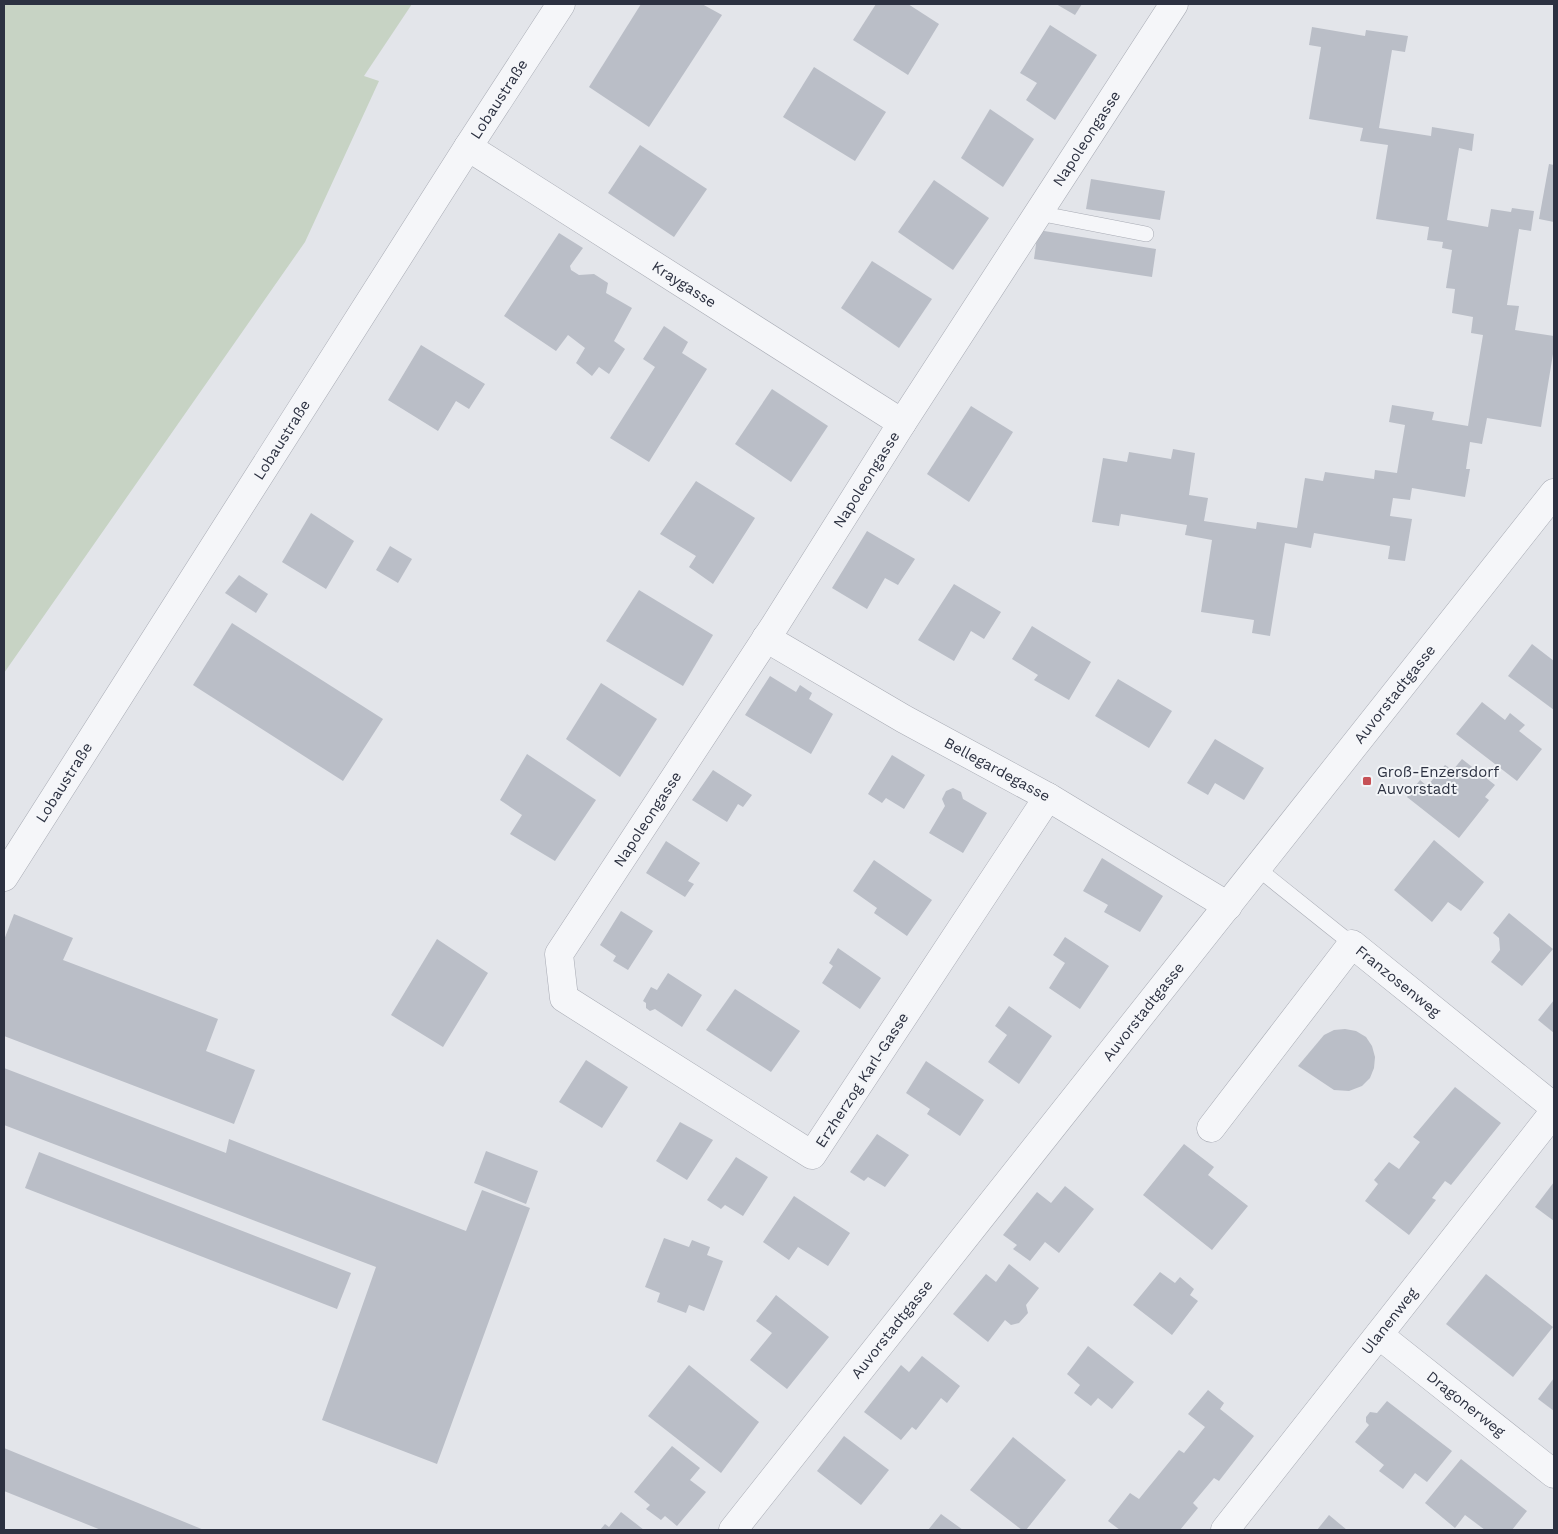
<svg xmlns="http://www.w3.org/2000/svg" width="1558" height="1534" font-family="'Work Sans',sans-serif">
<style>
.green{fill:#c7d3c4}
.building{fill:#babec7}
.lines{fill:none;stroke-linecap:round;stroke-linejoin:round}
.service-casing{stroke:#a8abb4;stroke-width:16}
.minor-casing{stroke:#a8abb4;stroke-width:29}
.service{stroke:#f5f6f9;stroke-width:15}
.minor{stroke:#f5f6f9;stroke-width:28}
.poi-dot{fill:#c65156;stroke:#f2f4f7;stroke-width:2}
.labels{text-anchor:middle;stroke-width:4;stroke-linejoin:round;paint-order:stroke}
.street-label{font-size:15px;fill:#2c3141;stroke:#f2f4f7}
.poi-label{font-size:15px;fill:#2c3141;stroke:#f2f4f7;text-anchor:start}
</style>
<rect width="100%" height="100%" fill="#e3e5ea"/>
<!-- green -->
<polygon class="green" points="4,4 412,4 364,76 379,81 305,242 4,673"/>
<!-- building -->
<g class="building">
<polygon points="641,4 702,4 722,15 649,127 589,87"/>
<polygon points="876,4 908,4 939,24 908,75 853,40"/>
<polygon points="1056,4 1082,4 1075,15"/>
<polygon points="1050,25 1097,55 1055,120 1026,100 1037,83 1020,73"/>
<polygon points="1312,27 1365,36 1366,30 1408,36 1405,52 1392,50 1379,128 1431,136 1432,127 1474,134 1472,151 1459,148 1447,220 1488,227 1491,209 1511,212 1512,208 1534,211 1531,231 1519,229 1507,305 1519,306 1515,330 1554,336 1554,354 1553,354 1541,427 1487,418 1482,444 1470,442 1466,469 1470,469 1465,497 1412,488 1410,500 1393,498 1390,516 1412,519 1405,561 1388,559 1390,546 1314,533 1311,548 1285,543 1270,636 1252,633 1254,620 1201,612 1212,540 1185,535 1187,525 1121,514 1119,526 1092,522 1103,458 1127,462 1129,452 1171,459 1173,449 1195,453 1189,495 1208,498 1204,521 1256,529 1257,522 1297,528 1305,478 1323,481 1325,472 1374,479 1375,470 1397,473 1405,425 1389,422 1392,405 1434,412 1432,420 1468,426 1483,335 1471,333 1473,317 1452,313 1455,289 1446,288 1452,250 1442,248 1443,242 1427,240 1429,227 1376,219 1388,145 1360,141 1363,128 1309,119 1321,47 1309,45"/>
<polygon points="814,67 886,112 855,161 783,117"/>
<polygon points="990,109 1034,139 1003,187 961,158"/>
<polygon points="640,145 707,189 674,237 608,193"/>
<polygon points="1549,164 1554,165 1554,222 1539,219"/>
<polygon points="1091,179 1165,191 1160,220 1086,209"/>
<polygon points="934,180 989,218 953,270 898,232"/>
<polygon points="1038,230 1156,249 1152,277 1034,259"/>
<polygon points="559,233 583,248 570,266 571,270 579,275 594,274 608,283 606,293 632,308 614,341 625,349 609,374 599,367 592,376 576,363 585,348 568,335 556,351 504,316"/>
<polygon points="872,261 932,299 899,348 841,308"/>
<polygon points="664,326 688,342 682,353 707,369 649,462 610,438 655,367 643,359"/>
<polygon points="421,345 485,384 469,409 456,401 438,431 388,400"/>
<polygon points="772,389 828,426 791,482 735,444"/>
<polygon points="971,406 1013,432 969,502 927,474"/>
<polygon points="696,481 755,518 713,584 689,567 696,556 660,534"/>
<polygon points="311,513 354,541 326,589 282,562"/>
<polygon points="867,531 915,559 898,585 885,578 867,609 832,588"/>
<polygon points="390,546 412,559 398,583 376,570"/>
<polygon points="239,575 268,594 256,613 225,593"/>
<polygon points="954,584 1001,612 984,639 971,631 954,661 918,640"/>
<polygon points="639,590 713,635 683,686 606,641"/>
<polygon points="232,623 383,719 343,781 193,685"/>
<polygon points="1032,626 1091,662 1069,700 1034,680 1038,675 1012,659"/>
<polygon points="1532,644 1554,661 1554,710 1508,676"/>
<polygon points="770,676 796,692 800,685 812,693 809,699 833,714 811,754 745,715"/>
<polygon points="1118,679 1172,711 1149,748 1095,716"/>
<polygon points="601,683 657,719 620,777 566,739"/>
<polygon points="1482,702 1505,720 1510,713 1525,725 1519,731 1542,749 1517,781 1456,734"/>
<polygon points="1215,739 1264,768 1244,800 1215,783 1208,795 1187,783"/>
<polygon points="527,754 596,800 555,861 510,834 522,815 500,800"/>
<polygon points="892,755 925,775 904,809 886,798 882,803 868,794"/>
<polygon points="1462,759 1495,785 1485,797 1489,800 1459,838 1407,797 1420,780 1427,786 1445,765 1453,770"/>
<polygon points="713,770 752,795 743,807 738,804 727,822 692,800"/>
<polygon points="953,788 961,792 963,799 987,813 963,853 929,833 945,806 942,799 946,791"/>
<polygon points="1434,840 1484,882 1461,911 1448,902 1432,922 1394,890"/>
<polygon points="666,841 700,863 688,881 694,884 685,897 646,873"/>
<polygon points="1102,858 1163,896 1140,932 1104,912 1108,905 1083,891"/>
<polygon points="874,860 932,900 907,936 874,913 877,908 853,891"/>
<polygon points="621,911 653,931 628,970 613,961 616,956 600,945"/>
<polygon points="1509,913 1553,949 1522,986 1491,962 1500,950 1499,938 1493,933"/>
<polygon points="14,914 73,938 63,960 218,1019 206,1051 255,1070 234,1124 4,1036 4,940"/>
<polygon points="1065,937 1109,966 1080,1009 1049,988 1065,963 1053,955"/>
<polygon points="437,939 488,973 443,1047 391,1015"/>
<polygon points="838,948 881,978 860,1009 822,983 833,966 829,963"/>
<polygon points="668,973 702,995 682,1027 655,1009 650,1011 646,1008 646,1003 643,1001 651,987 657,990"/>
<polygon points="735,989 800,1031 771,1072 706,1030"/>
<polygon points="1554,1000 1554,1033 1538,1020"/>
<polygon points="1009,1006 1052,1036 1019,1084 988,1062 1007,1035 995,1026"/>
<polygon points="1345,1029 1356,1031 1366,1037 1372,1046 1375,1057 1374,1068 1370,1078 1362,1086 1349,1091 1334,1090 1298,1066 1324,1035 1334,1030"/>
<polygon points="586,1060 628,1087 602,1128 559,1102"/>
<polygon points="926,1061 984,1100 960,1136 927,1114 930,1109 906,1093"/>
<polygon points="4,1068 226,1153 229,1139 466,1231 482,1190 530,1208 437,1464 322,1420 376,1267 4,1125"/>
<polygon points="1455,1087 1501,1123 1451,1185 1445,1181 1432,1198 1436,1200 1409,1235 1365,1201 1378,1184 1374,1180 1389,1162 1399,1169 1420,1142 1413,1137"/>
<polygon points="680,1122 713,1140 687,1180 656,1161"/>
<polygon points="877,1134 909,1155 885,1187 868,1177 864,1181 850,1172"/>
<polygon points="1184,1144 1214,1167 1208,1175 1248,1206 1212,1250 1143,1195"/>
<polygon points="486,1151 538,1171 526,1204 474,1183"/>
<polygon points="39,1152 351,1273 337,1309 25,1188"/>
<polygon points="736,1157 768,1177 743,1216 725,1205 721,1209 707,1200"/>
<polygon points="1554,1182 1554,1221 1535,1207"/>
<polygon points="1065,1186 1094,1209 1059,1253 1045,1242 1030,1261 1013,1249 1017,1245 1003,1235 1037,1192 1051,1203"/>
<polygon points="794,1196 850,1233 828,1266 798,1247 789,1260 763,1242"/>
<polygon points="664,1238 689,1247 692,1240 710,1247 707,1255 723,1261 704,1311 689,1305 686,1313 657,1302 660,1293 645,1287"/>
<polygon points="1009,1264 1039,1288 1026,1305 1028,1313 1019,1323 1011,1325 1005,1320 988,1342 953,1314 986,1274 996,1282"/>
<polygon points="1160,1272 1175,1283 1180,1277 1194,1289 1190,1295 1198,1301 1172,1335 1133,1305"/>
<polygon points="1486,1274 1553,1327 1513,1377 1446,1324"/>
<polygon points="776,1295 829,1337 787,1389 750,1360 772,1333 756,1321"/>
<polygon points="1088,1346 1134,1382 1112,1409 1098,1398 1091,1406 1074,1393 1080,1385 1067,1374"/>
<polygon points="922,1356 960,1386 947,1403 941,1398 916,1430 912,1427 901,1440 864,1412 901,1365 909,1372"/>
<polygon points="689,1365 759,1422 721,1473 648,1416"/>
<polygon points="1554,1378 1554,1411 1538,1399"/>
<polygon points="1208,1390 1224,1403 1220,1409 1254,1436 1219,1481 1214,1478 1193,1503 1198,1508 1180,1530 1120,1530 1108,1521 1130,1493 1139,1499 1179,1450 1184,1453 1205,1427 1188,1414"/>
<polygon points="1387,1401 1452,1451 1427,1482 1415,1473 1403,1489 1379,1471 1384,1465 1355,1442 1369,1425 1366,1422 1366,1417 1370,1412 1377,1413"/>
<polygon points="844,1436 889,1470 861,1505 817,1471"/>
<polygon points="1013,1437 1066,1480 1026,1530 1022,1530 970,1490"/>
<polygon points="672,1446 700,1468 690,1480 706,1492 677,1526 665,1516 661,1520 646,1509 650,1505 634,1492"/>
<polygon points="4,1448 204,1530 101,1530 4,1491"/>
<polygon points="1461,1459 1527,1511 1512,1530 1485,1530 1465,1515 1455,1528 1425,1503"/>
<polygon points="621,1512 644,1530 600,1530 605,1524 609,1527"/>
<polygon points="941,1514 963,1530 928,1530"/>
<polygon points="1329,1515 1347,1530 1317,1530"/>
</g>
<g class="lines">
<defs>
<g id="service">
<polyline points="1038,213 1146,234"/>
<polyline points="1257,868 1352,944"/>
</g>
<g id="minor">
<path id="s1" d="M468 147 902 423"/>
<path id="s2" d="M766 638 904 719 1048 797 1228 906"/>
<path id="s3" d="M1048 797 812 1155 564 998 559 954 775 625 902 423 1174 4"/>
<path id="s4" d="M4 877 468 147 561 4"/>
<path id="s5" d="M1211 1128 1352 944 1554 1107"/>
<path id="s6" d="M1379 1335 1554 1474"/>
<path id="s7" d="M733 1530 1554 493"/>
<path id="s8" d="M1225 1530 1554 1112"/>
</g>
</defs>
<!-- service casing -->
<use href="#service" class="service-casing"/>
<!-- minor casing -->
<use href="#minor" class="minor-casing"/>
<!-- service -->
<use href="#service" class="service"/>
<!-- minor -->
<use href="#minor" class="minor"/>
</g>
<!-- markers -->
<rect class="poi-dot" x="1362" y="776" width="10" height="10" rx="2.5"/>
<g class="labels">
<!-- street labels -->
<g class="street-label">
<text dy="5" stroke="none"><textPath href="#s4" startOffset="922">Lobaustraße</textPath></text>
<text dy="5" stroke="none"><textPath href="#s3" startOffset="1738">Napoleongasse</textPath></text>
<text dy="5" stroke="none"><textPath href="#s1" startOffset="256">Kraygasse</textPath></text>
<text dy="5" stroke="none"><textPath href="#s4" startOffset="518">Lobaustraße</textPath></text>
<text dy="5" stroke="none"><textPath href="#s3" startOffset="1332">Napoleongasse</textPath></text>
<text dy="5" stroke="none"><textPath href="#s7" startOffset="1066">Auvorstadtgasse</textPath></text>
<text dy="5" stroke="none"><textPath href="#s2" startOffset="266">Bellegardegasse</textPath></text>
<text dy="5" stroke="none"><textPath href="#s4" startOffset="112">Lobaustraße</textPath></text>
<text dy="5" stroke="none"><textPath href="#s3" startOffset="928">Napoleongasse</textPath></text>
<text dy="5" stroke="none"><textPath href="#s5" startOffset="291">Franzosenweg</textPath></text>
<text dy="5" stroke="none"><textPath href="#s7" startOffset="661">Auvorstadtgasse</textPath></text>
<text transform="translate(862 1080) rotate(-57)" y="5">Erzherzog Karl-Gasse</text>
<text dy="5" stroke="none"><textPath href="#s8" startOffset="266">Ulanenweg</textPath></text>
<text dy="5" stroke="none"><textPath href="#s7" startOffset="256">Auvorstadtgasse</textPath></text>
<text dy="5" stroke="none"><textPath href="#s6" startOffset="111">Dragonerweg</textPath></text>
</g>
<!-- poi labels -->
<g class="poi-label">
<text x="1377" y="777">Groß-Enzersdorf<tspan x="1377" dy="17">Auvorstadt</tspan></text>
</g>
</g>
<!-- border -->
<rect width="1558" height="1534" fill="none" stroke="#2c3141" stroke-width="10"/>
</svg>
